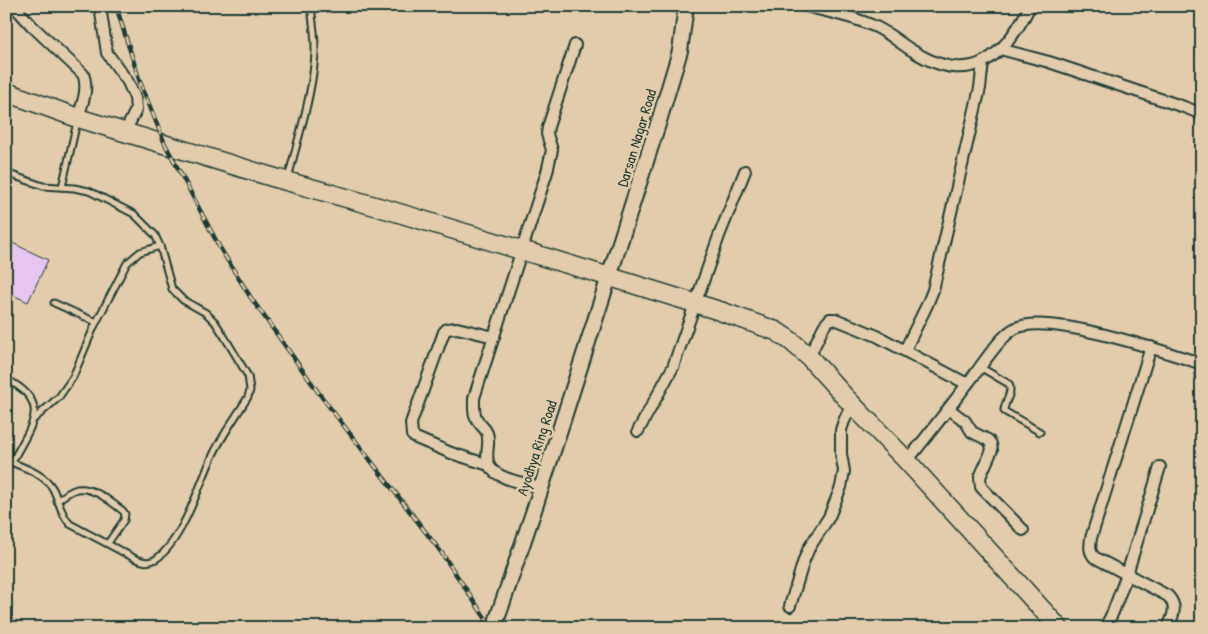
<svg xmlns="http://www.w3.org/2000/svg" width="1208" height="634" font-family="'Patrick Hand',sans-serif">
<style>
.building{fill:#e6c5f1;stroke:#1f3d34}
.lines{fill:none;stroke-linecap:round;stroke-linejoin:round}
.lane-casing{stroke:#1f3d34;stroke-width:9}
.street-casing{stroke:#1f3d34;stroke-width:14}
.secondary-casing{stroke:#1f3d34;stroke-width:18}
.highway-casing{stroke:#1f3d34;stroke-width:21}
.lane{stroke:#e2ccac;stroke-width:5}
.street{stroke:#e2ccac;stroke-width:10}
.secondary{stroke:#e2ccac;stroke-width:14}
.highway{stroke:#e2ccac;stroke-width:18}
.rail-casing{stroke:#1f3d34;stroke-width:4.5}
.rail{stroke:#e2ccac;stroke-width:2.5;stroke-dasharray:8;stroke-linecap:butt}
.labels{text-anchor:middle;stroke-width:5;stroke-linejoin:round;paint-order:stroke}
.street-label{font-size:15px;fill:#1f3d34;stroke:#e2ccac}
</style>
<rect width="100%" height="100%" fill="#e2ccac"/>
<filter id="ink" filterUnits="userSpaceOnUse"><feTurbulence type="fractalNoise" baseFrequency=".02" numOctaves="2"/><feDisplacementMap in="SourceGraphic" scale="10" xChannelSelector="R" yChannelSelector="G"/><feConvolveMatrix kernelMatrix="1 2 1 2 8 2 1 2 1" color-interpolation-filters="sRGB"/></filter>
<g filter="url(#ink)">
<!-- building -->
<polygon class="building" points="6,240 48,260 28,302 6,292"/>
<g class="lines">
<defs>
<g id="lane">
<path d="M6 173 43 186 74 188 89 191 134 214 155 235 160 246 172 289 183 300 206 313 215 322 224 336 248 376 250 390 248 397C237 415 224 433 214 453 200 482 183 541 156 559 148 564 141 561 134 558L70 524C60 513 59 501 53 489 44 473 22 467 6 460"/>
<path d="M288 179C297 141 310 103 314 65 317 45 313 26 311 6"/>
<polyline points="62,187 77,122"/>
<polyline points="54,303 96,322"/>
<path d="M980 367 1009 384C1013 394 1004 402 1004 411L1040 432"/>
<path d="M6 379C54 403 30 427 12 462"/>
<polyline points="34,419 59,397 73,377 94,327 127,263 140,252 160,246"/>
<path d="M57 501C63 496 70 491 77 489 93 486 111 502 123 511L125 514 124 520 108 543"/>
</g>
<g id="street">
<path d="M14 6 32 26 83 74C89 89 82 104 78 118"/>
<polyline points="100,6 107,53 128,82 135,98 136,110 125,132"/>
<path d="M805 6C829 12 855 17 878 28 890 34 901 44 913 51 969 87 1003 60 1030 6"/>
<polyline points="1000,49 1049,62 1184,107 1202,114"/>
<path d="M1151 347 1091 538C1090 546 1089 551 1094 557L1168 596C1178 607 1173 616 1168 628"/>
<polyline points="905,350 927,305 933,290 980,88 983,62"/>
<polyline points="809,357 824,326 830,319 835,319 877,336 967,384"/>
<polyline points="949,409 965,421 972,432 988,440 991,444 992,450 980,477 981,487 1023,530"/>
<polyline points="638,431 673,367 719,236 745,171"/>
<path d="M907 461C930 433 952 404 975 374 984 362 1001 336 1014 329 1045 311 1166 352 1202 364"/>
<polyline points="489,465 451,453 416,438 412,435 411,423 444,332 447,329 457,328 494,337"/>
<path d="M542 488C528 484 494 479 489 465 484 455 491 443 487 433 485 428 481 426 478 421 473 415 474 406 474 398L547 172 552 150 547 134 548 127 575 45"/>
<polyline points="790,606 804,560 809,548 829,517 841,487 844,471 841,454 841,430 844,421 852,404"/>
<polyline points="1105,628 1113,612 1127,574 1160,467"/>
</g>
<polyline id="secondary" points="494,628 536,504 659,121 680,51 686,6"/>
<polyline id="highway" points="6,92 78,118 272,177 389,210 610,277 720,311 776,331 791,341 809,357 846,398 907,461 1059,628"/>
</defs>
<!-- lane casing -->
<use href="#lane" class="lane-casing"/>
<!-- street casing -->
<use href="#street" class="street-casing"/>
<!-- secondary casing -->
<use href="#secondary" class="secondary-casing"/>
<!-- highway casing -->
<use href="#highway" class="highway-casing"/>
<!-- lane -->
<use href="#lane" class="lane"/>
<!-- street -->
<use href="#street" class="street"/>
<!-- secondary -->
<use href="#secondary" class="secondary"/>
<!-- highway -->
<use href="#highway" class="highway"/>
<defs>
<polyline id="rail" points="116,6 140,82 165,144 220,248 251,298 321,396 441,552 492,628"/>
</defs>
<!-- rail casing -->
<use href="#rail" class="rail-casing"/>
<!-- rail -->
<use href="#rail" class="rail"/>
</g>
</g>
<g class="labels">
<!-- street labels -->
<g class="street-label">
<text transform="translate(637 138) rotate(-73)" y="5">Darsan Nagar Road</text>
<text transform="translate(537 448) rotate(-72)" y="5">Ayodhya Ring Road</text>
</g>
</g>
<!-- margin -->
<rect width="1208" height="634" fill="none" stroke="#e2ccac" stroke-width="25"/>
<rect x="12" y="12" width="1183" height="609" fill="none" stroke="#1f3d34" stroke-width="2" filter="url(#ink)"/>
</svg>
